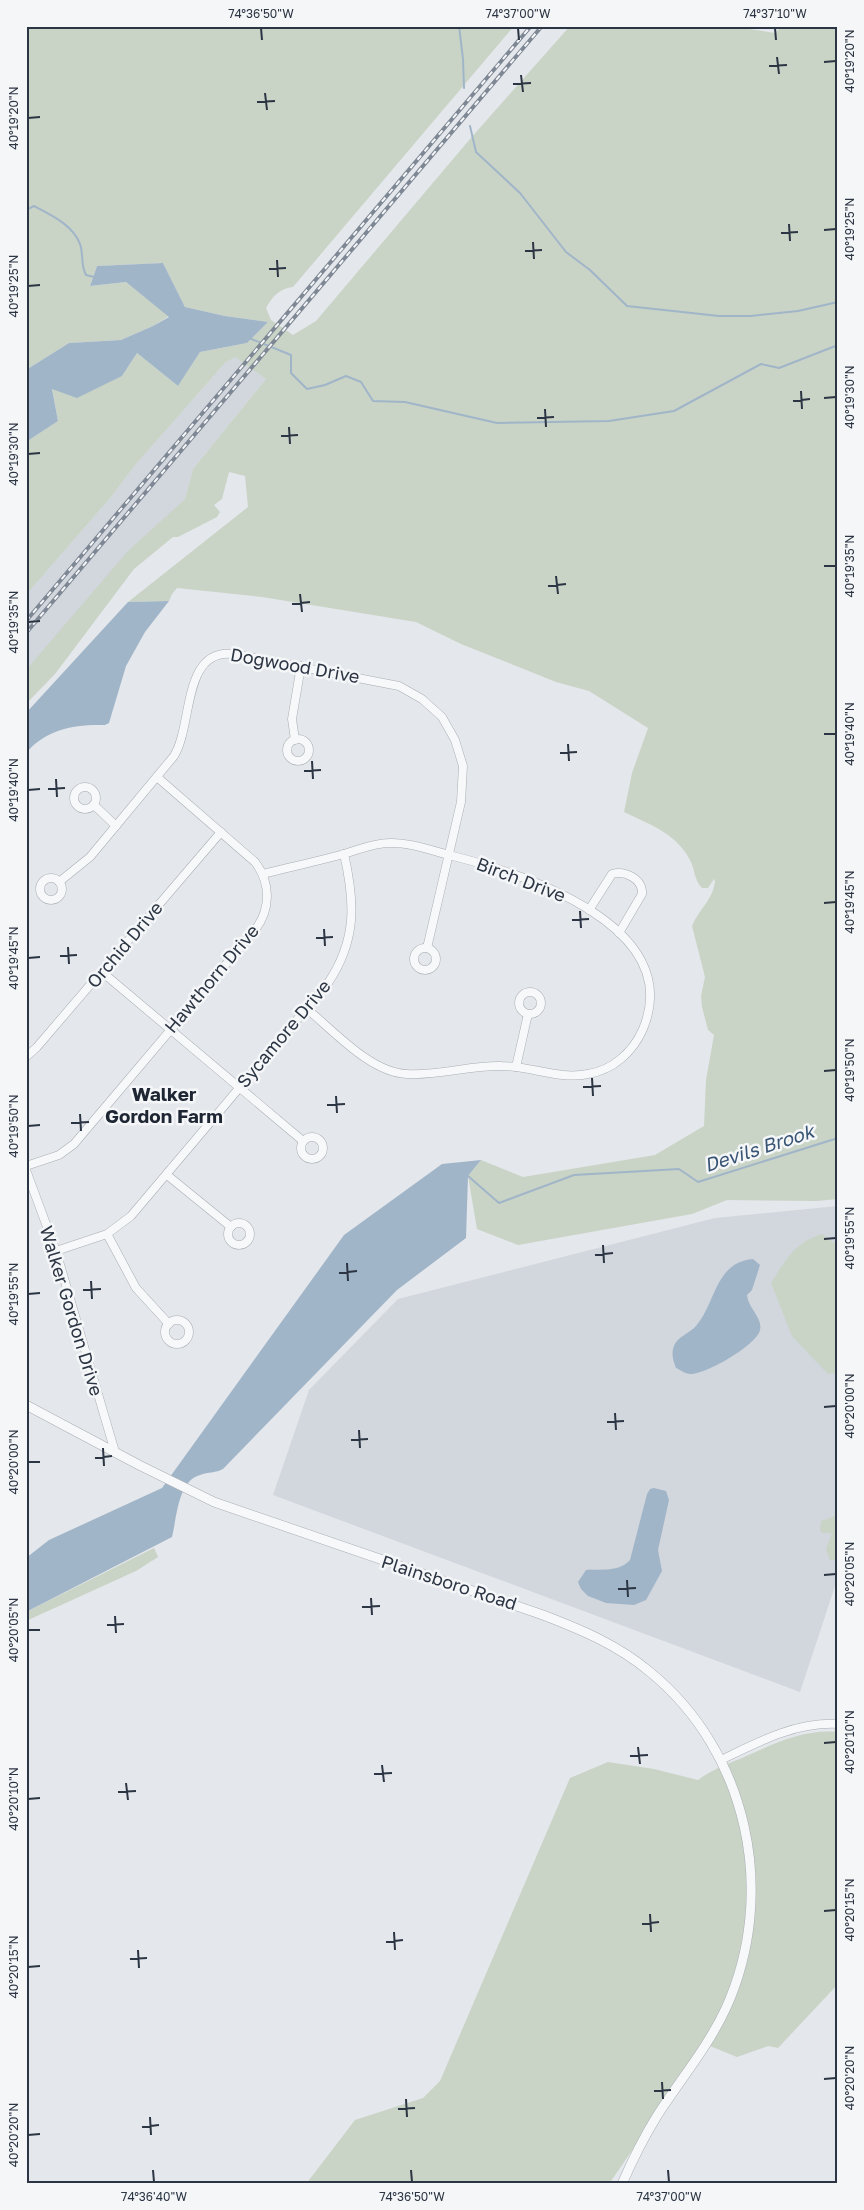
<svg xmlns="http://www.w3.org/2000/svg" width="864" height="2210" font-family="'Golos Text',sans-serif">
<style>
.built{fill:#d2d6dd}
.green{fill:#c9d4c6}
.water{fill:#a1b5c9}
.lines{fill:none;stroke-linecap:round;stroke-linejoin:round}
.stream{stroke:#a1b5c9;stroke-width:2}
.minor-casing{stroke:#a9aeb5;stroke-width:9}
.tertiary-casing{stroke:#a9aeb5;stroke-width:10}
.minor{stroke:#f7f8f9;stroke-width:8}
.tertiary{stroke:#f7f8f9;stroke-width:9}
.rail-casing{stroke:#7e8794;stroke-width:4}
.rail{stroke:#f4f6f8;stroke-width:2;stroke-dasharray:5.5;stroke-linecap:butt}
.ticks{fill:none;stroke:#2c3543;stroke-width:2}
.labels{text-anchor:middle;stroke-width:5;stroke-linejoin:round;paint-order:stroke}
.street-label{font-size:18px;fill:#2c3543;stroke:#f4f6f8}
.neighbourhood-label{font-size:19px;font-weight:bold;fill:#1e2634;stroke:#f4f6f8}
.water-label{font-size:19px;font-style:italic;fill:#385474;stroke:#f4f6f8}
.neatline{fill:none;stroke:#2c3543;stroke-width:2}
.ticks-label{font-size:12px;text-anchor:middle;fill:#2c3543}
</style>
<rect width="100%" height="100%" fill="#e4e7eb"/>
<!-- built -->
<g class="built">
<polygon points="234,356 266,379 193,469 185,499 161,522 26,670 26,595 111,497 136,464 226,362"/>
<polygon points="838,1206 838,1577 800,1692 273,1495 309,1390 398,1299 715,1218"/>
</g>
<!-- green -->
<g class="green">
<path d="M26 26H514L293 287C280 288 272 297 266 308L271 320 293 335 316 321 470 139 570 26H730L775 33 782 26H838V1199L817 1201 727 1200 692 1214 518 1245 477 1229 468 1176 481 1160 523 1177 655 1155 704 1126 706 1080 714 1035 708 1030 702 1007 701 996 705 977 692 926C699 909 713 900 715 881L714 879 708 888H702C694 880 695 869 690 860 677 834 649 824 624 812L632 773 648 728 589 691 556 682 461 644 416 622 262 597 177 588 172 594 169 601 128 602 248 507 245 476 229 472 222 499 214 505 220 512 217 517 178 537H173L134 569 55 674 26 704V670L128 551 185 499 193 469 266 379 235 357 226 362 136 464 111 497 26 595V442L58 421 52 388 122 376 137 353 178 386 200 352 247 343 268 322 225 316 185 307 163 263 97 266 90 286 126 282 169 316 153 326 121 340 69 343 26 370Z"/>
<path d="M822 1234 838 1246V1372L828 1374 792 1336 771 1283C785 1261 795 1242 822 1234Z"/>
<polygon points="838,1515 838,1560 830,1560 826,1549 832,1533 822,1533 820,1530 821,1521"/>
<polygon points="154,1548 158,1557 136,1571 26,1621 26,1612"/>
<path d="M838 1732V1984L778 2048 768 2046 737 2057 705 2044 609 2184H306L355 2120 423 2098 440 2081 570 1778 608 1762 654 1769 698 1780C711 1770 727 1764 742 1758 774 1744 802 1729 838 1732Z"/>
</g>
<!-- water -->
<g class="water">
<polygon points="163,263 185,307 225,316 268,322 247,343 200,352 178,386 137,353 122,376 77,398 52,389 58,421 26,442 26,370 69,343 121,340 153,326 169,317 126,282 90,286 97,266"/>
<path d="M169 601 145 632 126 666 109 723 105 725C75 724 46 729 26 753V713L128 602Z"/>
<path d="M481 1160 468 1176 466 1238 397 1290 223 1469C216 1473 208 1472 200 1475 178 1481 177 1517 172 1537L26 1612V1558L49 1540 162 1488 344 1235 442 1164Z"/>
<path d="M753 1259 760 1265 752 1290 747 1295C748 1308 763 1318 760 1330 757 1345 705 1375 690 1374 686 1374 680 1370 676 1368 673 1360 671 1354 674 1346 677 1337 690 1333 696 1326 716 1303 715 1262 753 1259Z"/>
<path d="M654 1488 666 1491 669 1500 658 1550 662 1571 646 1600 634 1605 606 1603 588 1596 581 1589 578 1582 586 1570C600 1569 620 1572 630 1560L647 1494 650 1489Z"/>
</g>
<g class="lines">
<!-- stream -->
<g class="stream">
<polyline points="459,26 463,59 464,88"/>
<polyline points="470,126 476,152 520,193 566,252 590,270 627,306 719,316 751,316 798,311 838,302"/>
<path d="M26 210 34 206C51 215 73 225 80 244 84 255 80 264 86 275L94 277"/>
<polyline points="249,338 291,355 291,373 307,389 325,385 346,376 361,382 373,401 405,402 497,423 609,421 674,411 761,364 779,368 838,345"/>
<polyline points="468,1176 499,1203 574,1175 679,1169 698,1182 838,1138"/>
</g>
<defs>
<g id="minor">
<circle cx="298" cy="750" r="11"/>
<polyline points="295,740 292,719 301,666"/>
<circle cx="85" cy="798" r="11"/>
<polyline points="94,805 116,826"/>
<path d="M263 874C291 867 319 861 347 853 360 849 375 843 389 843 409 842 433 851 453 856 524 874 686 926 643 1029 633 1052 613 1070 588 1074 559 1080 531 1066 502 1066 470 1065 439 1076 407 1074 371 1073 334 1031 307 1009"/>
<circle cx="51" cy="889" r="11"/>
<path d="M59 882 90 857 174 756C193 726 182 648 233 654L399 686 422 699 442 717 455 740 463 766 461 802 427 948"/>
<path d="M589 910 612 874C625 870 643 879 642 894L619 933"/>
<circle cx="425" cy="959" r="11"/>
<polyline points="102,972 303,1141"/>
<circle cx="530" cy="1003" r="11"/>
<polyline points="26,1057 37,1047 221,832"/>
<polyline points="516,1067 528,1014"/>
<circle cx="312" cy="1148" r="11"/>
<path d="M26 1166 59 1155 74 1144 255 930C271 909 271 883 255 862L157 777"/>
<polyline points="26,1170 56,1251 115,1452"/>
<polyline points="167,1175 231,1227"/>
<circle cx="239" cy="1234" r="11"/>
<polyline points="107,1234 136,1288 169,1324"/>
<path d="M56 1251 107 1234 131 1216 328 983C357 940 355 902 344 854"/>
<circle cx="177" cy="1332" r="12"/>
<path d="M721 1760C758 1742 795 1722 838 1724"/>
</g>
<path id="tertiary" d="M26 1405 139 1465 214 1502 543 1615C582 1630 618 1645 650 1672 748 1752 778 1893 726 2008 708 2047 680 2080 657 2116 644 2137 632 2161 622 2184"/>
</defs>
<!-- minor casing -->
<use href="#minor" class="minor-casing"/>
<!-- tertiary casing -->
<use href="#tertiary" class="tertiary-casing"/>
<!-- minor -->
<use href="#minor" class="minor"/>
<!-- tertiary -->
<use href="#tertiary" class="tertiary"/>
<defs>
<g id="rail">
<polyline points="26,621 531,26"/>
<polyline points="26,633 542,26"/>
</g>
</defs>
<!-- rail casing -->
<use href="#rail" class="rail-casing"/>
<!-- rail -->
<use href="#rail" class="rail"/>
</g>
<!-- ticks -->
<path class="ticks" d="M261 28 262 40M518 28 519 40M775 28 776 40M777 57 779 74M824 62 836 61M769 66 787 65M521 75 523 92M513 84 531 83M265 93 267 110M257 102 275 101M28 118 40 117M789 224 790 241M824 230 836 229M781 233 798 232M533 242 534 259M525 251 542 250M277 260 278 277M269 269 286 268M28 286 40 285M801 391 802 409M824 398 836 397M793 401 810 399M545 409 546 427M537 418 554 417M289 427 290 444M281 436 298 435M28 454 40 453M824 566H836M556 576 558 594M548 586 566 584M300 594 302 612M292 604 310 602M28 622 40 621M824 734H836M568 744 569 761M560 753 577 752M312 761 313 779M304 771 321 770M56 779 57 797M48 789 65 788M28 790 40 789M824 903 836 902M580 911 581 928M572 920 589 919M324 929 325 946M316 938 333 937M68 947 69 964M60 956 77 955M28 958 40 957M824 1071 836 1070M592 1078 593 1096M583 1087 601 1086M336 1096 337 1113M327 1105 345 1104M80 1114 81 1131M71 1123 89 1122M28 1126 40 1125M824 1239 836 1238M603 1245 604 1263M595 1255 613 1253M347 1263 348 1281M339 1273 357 1271M91 1281 92 1299M83 1290 101 1289M28 1294 40 1293M824 1407 836 1406M615 1413 616 1430M607 1422 624 1421M359 1430 360 1448M351 1440 368 1439M103 1448 104 1466M95 1458 112 1456M28 1462H40M824 1575 836 1574M627 1580 628 1597M618 1589 636 1588M371 1598 372 1615M362 1607 380 1606M115 1616 116 1633M107 1625 124 1624M28 1630H40M824 1743 836 1742M638 1747 640 1764M630 1756 648 1755M382 1765 384 1782M374 1774 392 1773M126 1783 128 1800M118 1792 136 1791M28 1799 40 1798M824 1911 836 1910M650 1914 651 1932M642 1924 659 1922M394 1932 395 1950M386 1942 403 1940M138 1950 139 1968M130 1959 147 1958M28 1967 40 1966M824 2079 836 2078M662 2082 663 2099M654 2091 671 2090M406 2099 407 2117M398 2109 415 2108M150 2117 151 2135M142 2127 159 2125M28 2135 40 2134M153 2170 154 2182M411 2170 412 2182M668 2170 669 2182"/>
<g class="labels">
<!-- street labels -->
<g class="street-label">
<text transform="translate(295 666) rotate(10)" y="6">Dogwood Drive</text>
<text transform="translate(521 880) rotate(21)" y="6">Birch Drive</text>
<text transform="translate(125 945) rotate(-50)" y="6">Orchid Drive</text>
<text transform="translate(212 979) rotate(-50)" y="6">Hawthorn Drive</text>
<text transform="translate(284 1034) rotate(-50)" y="6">Sycamore Drive</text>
<text transform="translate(71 1311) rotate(73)" y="6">Walker Gordon Drive</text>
<text transform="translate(449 1583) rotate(18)" y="6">Plainsboro Road</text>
</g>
<!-- neighbourhood labels -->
<g class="neighbourhood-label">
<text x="164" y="1101">Walker<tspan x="164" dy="22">Gordon Farm</tspan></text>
</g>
<!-- water labels -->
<g class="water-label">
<text transform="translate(759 1148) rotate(-18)" y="7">Devils Brook</text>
</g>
</g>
<!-- border -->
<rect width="864" height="2210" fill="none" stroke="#f4f6f8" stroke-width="55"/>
<rect x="28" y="28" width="808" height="2154" class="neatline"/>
<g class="ticks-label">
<text x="261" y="18">74°36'50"W</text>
<text x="518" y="18">74°37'00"W</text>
<text x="775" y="18">74°37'10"W</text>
<text transform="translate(850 61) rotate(-90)" y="4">40°19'20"N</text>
<text transform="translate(14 118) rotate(-90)" y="4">40°19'20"N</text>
<text transform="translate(850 229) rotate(-90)" y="4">40°19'25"N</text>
<text transform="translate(14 286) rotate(-90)" y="4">40°19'25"N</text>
<text transform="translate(850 397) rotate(-90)" y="4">40°19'30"N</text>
<text transform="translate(14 454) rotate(-90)" y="4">40°19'30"N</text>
<text transform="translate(850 566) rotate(-90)" y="4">40°19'35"N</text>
<text transform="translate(14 622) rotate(-90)" y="4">40°19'35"N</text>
<text transform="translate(850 734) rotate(-90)" y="4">40°19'40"N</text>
<text transform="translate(14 790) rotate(-90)" y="4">40°19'40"N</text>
<text transform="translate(850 902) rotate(-90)" y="4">40°19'45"N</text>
<text transform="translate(14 958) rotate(-90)" y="4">40°19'45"N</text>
<text transform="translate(850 1070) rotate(-90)" y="4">40°19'50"N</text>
<text transform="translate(14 1126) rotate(-90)" y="4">40°19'50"N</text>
<text transform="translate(850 1238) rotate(-90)" y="4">40°19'55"N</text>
<text transform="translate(14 1294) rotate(-90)" y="4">40°19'55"N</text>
<text transform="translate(850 1406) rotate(-90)" y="4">40°20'00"N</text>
<text transform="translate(14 1462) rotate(-90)" y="4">40°20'00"N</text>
<text transform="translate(850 1574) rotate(-90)" y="4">40°20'05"N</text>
<text transform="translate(14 1630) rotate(-90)" y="4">40°20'05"N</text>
<text transform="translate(850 1742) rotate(-90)" y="4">40°20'10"N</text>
<text transform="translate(14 1799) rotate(-90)" y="4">40°20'10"N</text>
<text transform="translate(850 1910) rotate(-90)" y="4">40°20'15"N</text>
<text transform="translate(14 1967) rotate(-90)" y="4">40°20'15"N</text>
<text transform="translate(850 2078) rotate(-90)" y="4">40°20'20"N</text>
<text transform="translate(14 2135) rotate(-90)" y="4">40°20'20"N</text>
<text x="154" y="2201">74°36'40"W</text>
<text x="412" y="2201">74°36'50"W</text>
<text x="669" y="2201">74°37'00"W</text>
</g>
</svg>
